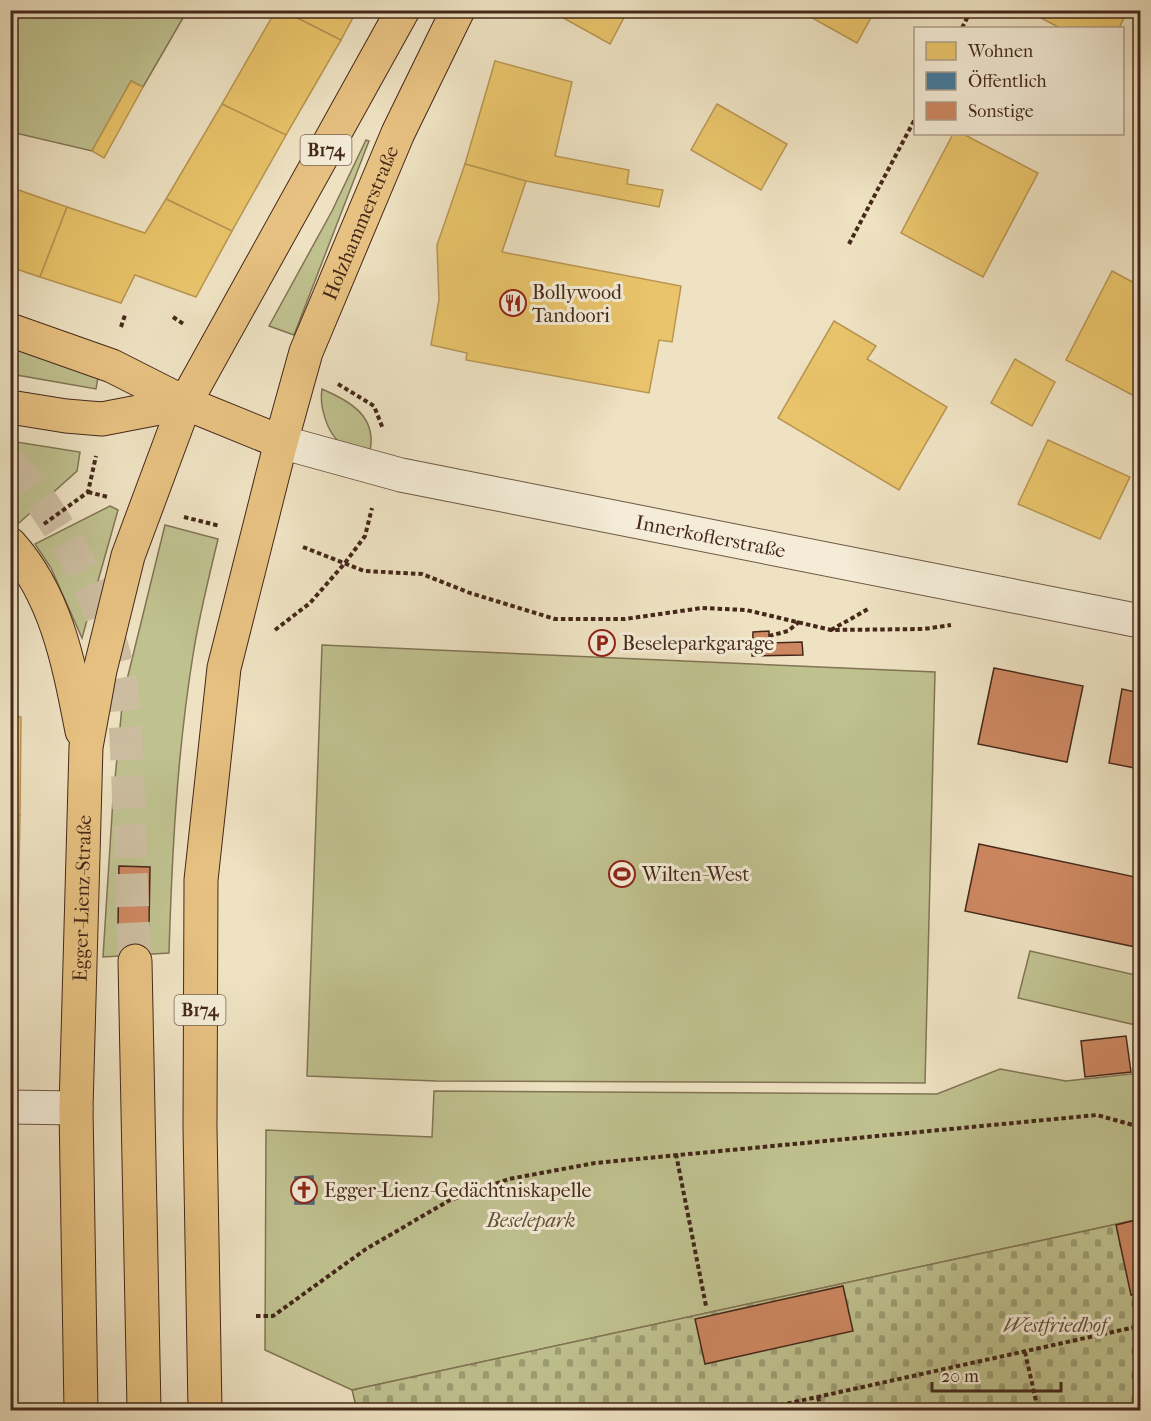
<svg xmlns="http://www.w3.org/2000/svg" width="1151" height="1421" font-family="'IM FELL French Canon',serif">
<style>
.green{fill:#bfc18f;stroke:#827454;stroke-width:1.5}
.cemetery{fill:url(#cemetery-stones);stroke:#827454;stroke-width:1.5}
.homes{fill:#e9c46a;stroke:#b89552;stroke-width:1.5}
.public{fill:#457b9d;stroke:#456276;stroke-width:1.5}
.building{fill:#cd8761;stroke:#45281a;stroke-width:1.5}
.lines{fill:none;stroke-linecap:round;stroke-linejoin:round}
.primary-tunnel{stroke:#ccbda0;stroke-width:33;stroke-dasharray:33 16;stroke-linecap:butt}
.street-casing{stroke:#6f5644;stroke-width:35}
.primary-casing{stroke:#45281a;stroke-width:35}
.path{stroke:#45281a;stroke-width:4;stroke-dasharray:4.5 3;stroke-linecap:butt}
.street{stroke:#f4ecd7;stroke-width:33}
.primary{stroke:#e7c181;stroke-width:33}
.labels{text-anchor:middle;stroke-width:6;stroke-linejoin:round;paint-order:stroke}
.shield{fill:#f4ecd7;stroke:#7a6353;stroke-width:1.5}
.shield-label{font-size:18px;font-weight:bold;fill:#45281a}
.street-label{font-size:20px;fill:#45281a;stroke:#f4ecd7}
.poi-label{font-size:20px;fill:#45281a;stroke:#f4ecd7;text-anchor:start}
.park-label{font-size:20px;font-style:italic;fill:#644e37;stroke:#f4ecd7}
</style>
<defs>
<pattern id="cemetery-stones" width="16" height="16" patternUnits="userSpaceOnUse" patternTransform="scale(1.5)"><rect width="16" height="16" fill="#bfc18f"/><path d="M2 7V4a2 2 0 0 1 4 0v3zM10 15v-3a2 2 0 0 1 4 0v3z" fill="#9d9d74"/></pattern>
</defs>
<rect width="100%" height="100%" fill="#eee2c2"/>
<filter id="stains"><feTurbulence type="fractalNoise" baseFrequency=".00333" numOctaves="4"/><feColorMatrix values="0 0 0 0 .2 0 0 0 0 .09 0 0 0 0 .02 0 0 0 .5 -.17"/></filter>
<radialGradient id="worn" r=".72"><stop offset=".6" stop-color="#630" stop-opacity="0"/><stop offset="1" stop-color="#630" stop-opacity=".3"/></radialGradient>
<!-- green -->
<g class="green">
<polygon points="11,11 187,11 143,87 131,81 92,151 11,132"/>
<polygon points="366,140 369,141 294,335 269,326 332,211"/>
<polygon points="10,346 98,377 96,389 11,374"/>
<path d="M322 389C350 401 377 416 370 451 361 448 349 447 341 443 327 434 319 405 322 389Z"/>
<polygon points="10,441 80,452 77,471 19,523 11,513"/>
<polygon points="110,506 118,510 82,638 51,568 35,544"/>
<path d="M165 525 218 539C209 577 199 616 193 655 177 754 172 853 169 953L103 957 113 799 123 696Z"/>
<polygon points="322,645 935,672 925,1083 436,1081 307,1076"/>
<polygon points="1030,951 1140,976 1140,1026 1018,998"/>
<polygon points="1000,1069 1066,1081 1140,1073 1140,1219 352,1390 265,1350 266,1130 432,1137 434,1091 937,1094"/>
</g>
<!-- cemetery -->
<polygon class="cemetery" points="1140,1219 1140,1410 357,1410 352,1390"/>
<!-- homes -->
<g class="homes">
<polygon points="276,10 282,10 341,40 286,135 222,104"/>
<polygon points="282,10 357,10 341,40"/>
<polygon points="549,10 628,10 610,44"/>
<polygon points="798,10 875,10 857,43"/>
<polygon points="1026,10 1128,10 1119,28 1060,28"/>
<polygon points="495,61 572,82 555,156 629,170 627,184 663,190 659,207 526,181 465,164"/>
<polygon points="131,81 143,87 104,158 92,151"/>
<polygon points="222,104 286,135 232,231 166,199"/>
<polygon points="717,104 787,144 761,190 691,150"/>
<polygon points="953,134 963,134 1038,173 983,277 901,233"/>
<polygon points="465,164 526,181 502,252 681,286 672,342 659,340 649,393 466,360 467,353 431,345 439,300 437,245"/>
<polygon points="10,187 67,207 40,277 10,267"/>
<polygon points="166,199 232,231 196,297 135,275 121,303 40,277 67,207 145,233"/>
<polygon points="1112,271 1140,286 1140,399 1066,360"/>
<polygon points="834,321 876,346 867,359 947,407 899,490 778,418"/>
<polygon points="1015,359 1055,382 1032,426 991,403"/>
<polygon points="1048,440 1130,477 1100,539 1018,504"/>
<polygon points="10,717 21,717 20,815 10,815"/>
<polygon points="10,815 20,815 18,920 10,920"/>
</g>
<!-- public -->
<polygon class="public" points="313,1176 314,1204 295,1204 295,1177"/>
<!-- building -->
<g class="building">
<polygon points="769,631 769,643 802,642 803,655 752,656 753,632"/>
<polygon points="994,668 1083,686 1067,762 978,744"/>
<polygon points="1122,689 1140,693 1140,769 1109,763"/>
<polygon points="979,844 1140,878 1140,948 965,911"/>
<polygon points="119,866 150,867 149,925 118,925"/>
<polygon points="1126,1036 1131,1072 1085,1077 1081,1041"/>
<polygon points="1140,1219 1140,1293 1131,1295 1116,1225"/>
<polygon points="843,1286 853,1331 705,1364 695,1319"/>
</g>
<g class="lines">
<!-- primary-tunnel -->
<path class="primary-tunnel" d="M10 462C60 519 97 588 116 661 126 700 126 744 128 784 130 843 132 902 135 961"/>
<defs>
<g id="street">
<path id="s1" d="M281 442 401 475 1140 621"/>
<polyline points="10,1107 76,1108"/>
</g>
<g id="primary">
<polyline points="10,330 112,366 185,403 281,442"/>
<polyline points="10,407 66,416 102,419 185,403"/>
<path d="M10 544C57 596 69 665 82 731"/>
<polyline points="135,961 144,1410"/>
<path id="s2" d="M81 1410 76 1108 86 747 100 670 128 556 185 403 403 10"/>
<path id="s3" d="M205 1410 200 1127 201 880 224 668 281 442 306 352 398 133 458 10"/>
</g>
</defs>
<!-- street casing -->
<use href="#street" class="street-casing"/>
<!-- primary casing -->
<use href="#primary" class="primary-casing"/>
<!-- path -->
<g class="path">
<polyline points="962,28 971,10"/>
<polyline points="849,244 916,117"/>
<polyline points="173,317 185,325"/>
<polyline points="121,327 125,315"/>
<polyline points="338,384 374,406 383,429"/>
<polyline points="88,492 108,497"/>
<polyline points="184,517 220,526"/>
<polyline points="44,524 88,492 96,456"/>
<polyline points="303,547 364,571 422,574 470,593 555,619 625,619 702,608 746,610 831,630 924,629 951,625"/>
<polyline points="275,630 310,603 345,563 365,536 372,508"/>
<polyline points="831,630 870,608"/>
<polyline points="769,636 788,631 800,621"/>
<polyline points="676,1154 706,1306"/>
<polyline points="256,1316 273,1316 366,1249 450,1200 509,1179 595,1163 1097,1115 1140,1127"/>
<polyline points="1025,1352 1038,1410"/>
<polyline points="818,1397 821,1410"/>
<polyline points="758,1410 1140,1326"/>
</g>
<!-- street -->
<use href="#street" class="street"/>
<!-- primary -->
<use href="#primary" class="primary"/>
</g>
<!-- icons -->
<defs>
<symbol id="restaurant-ring" viewBox="-11 -11 22 22"><circle r="9.5" fill="#f4ecd7" stroke="#8f2418" stroke-width="1.5"/><path d="M-5-6h1v4h1v-4h1v4h1v-4h1v5L-1.5 .5V6h-2V.5L-5-1ZM5-6V6H3V1.5H1.5Q1.5-4 5-6Z" fill="#8f2418"/></symbol>
<symbol id="parking-ring" viewBox="-11 -11 22 22"><circle r="9.5" fill="#f4ecd7" stroke="#8f2418" stroke-width="1.5"/><path d="M-3.5-5.5H1a3.5 3.5 0 0 1 0 7H-1V5.5H-3.5ZM-1-3.4V-.6H.8a1.4 1.4 0 0 0 0-2.8Z" fill="#8f2418"/></symbol>
<symbol id="stadium-ring" viewBox="-11 -11 22 22"><circle r="9.5" fill="#f4ecd7" stroke="#8f2418" stroke-width="1.5"/><path d="M0-5a6.5 5 0 1 0 0 10a6.5 5 0 1 0 0-10ZM-3.5-1.8h7v3.6h-7Z" fill="#8f2418"/></symbol>
<symbol id="church-ring" viewBox="-11 -11 22 22"><circle r="9.5" fill="#f4ecd7" stroke="#8f2418" stroke-width="1.5"/><path d="M-1.2-6h2.4v3.5h3.3v2.4h-3.3V6h-2.4V-.1h-3.3v-2.4h3.3Z" fill="#8f2418"/></symbol>
</defs>
<g fill-rule="evenodd">
<use href="#restaurant-ring" x="498" y="288" width="30" height="30"/>
<use href="#parking-ring" x="587" y="628" width="30" height="30"/>
<use href="#stadium-ring" x="607" y="859" width="30" height="30"/>
<use href="#church-ring" x="289" y="1175" width="30" height="30"/>
</g>
<g class="labels">
<!-- shield labels -->
<g class="shield">
<rect x="300.5" y="135" width="51" height="30" rx="4.5"/>
<rect x="174.5" y="995" width="51" height="30" rx="4.5"/>
</g>
<g class="shield-label">
<text x="326" y="156">B174</text>
<text x="200" y="1016">B174</text>
</g>
<!-- street labels -->
<g class="street-label">
<text dy="7" stroke="none"><textPath href="#s3" startOffset="1210">Holzhammerstraße</textPath></text>
<text dy="7" stroke="none"><textPath href="#s1" startOffset="440">Innerkoflerstraße</textPath></text>
<text dy="7" stroke="none"><textPath href="#s2" startOffset="512">Egger-Lienz-Straße</textPath></text>
</g>
<!-- poi labels -->
<g class="poi-label">
<text x="532" y="299">Bollywood<tspan x="532" dy="23">Tandoori</tspan></text>
<text x="622" y="650">Beseleparkgarage</text>
<text x="642" y="881">Wilten-West</text>
<text x="324" y="1197">Egger-Lienz-Gedächtniskapelle</text>
</g>
<!-- park labels -->
<g class="park-label">
<text x="531" y="1227">Beselepark</text>
<text x="1055" y="1332">Westfriedhof</text>
</g>
</g>
<!-- margin -->
<rect width="1151" height="1421" fill="none" stroke="#eee2c2" stroke-width="36"/>
<rect x="12" y="12" width="1127" height="1397" fill="none" stroke="#45281a" stroke-width="3"/>
<rect x="18" y="18" width="1115" height="1385" fill="none" stroke="#45281a" stroke-width="1.5"/>
<!-- legend -->
<rect x="914" y="27" width="210" height="108" fill="#f4ecd7" stroke="#ae9e8b" stroke-width="1.5"/>
<rect x="926" y="42" width="30" height="18" fill="#e9c46a" stroke="#ae9e8b" stroke-width="1.5"/>
<text x="968" y="57" font-size="18" fill="#45281a">Wohnen</text>
<rect x="926" y="72" width="30" height="18" fill="#457b9d" stroke="#ae9e8b" stroke-width="1.5"/>
<text x="968" y="87" font-size="18" fill="#45281a">Öffentlich</text>
<rect x="926" y="102" width="30" height="18" fill="#cd8761" stroke="#ae9e8b" stroke-width="1.5"/>
<text x="968" y="117" font-size="18" fill="#45281a">Sonstige</text>
<!-- scale -->
<path d="M932 1382v9h129v-9" fill="none" stroke="#45281a" stroke-width="3"/>
<text x="941" y="1382" font-size="18" fill="#45281a" stroke="#f4ecd7" stroke-width="4.5" paint-order="stroke">20 m</text>
<rect width="100%" height="100%" filter="url(#stains)"/>
<rect width="100%" height="100%" fill="url(#worn)"/>
</svg>
